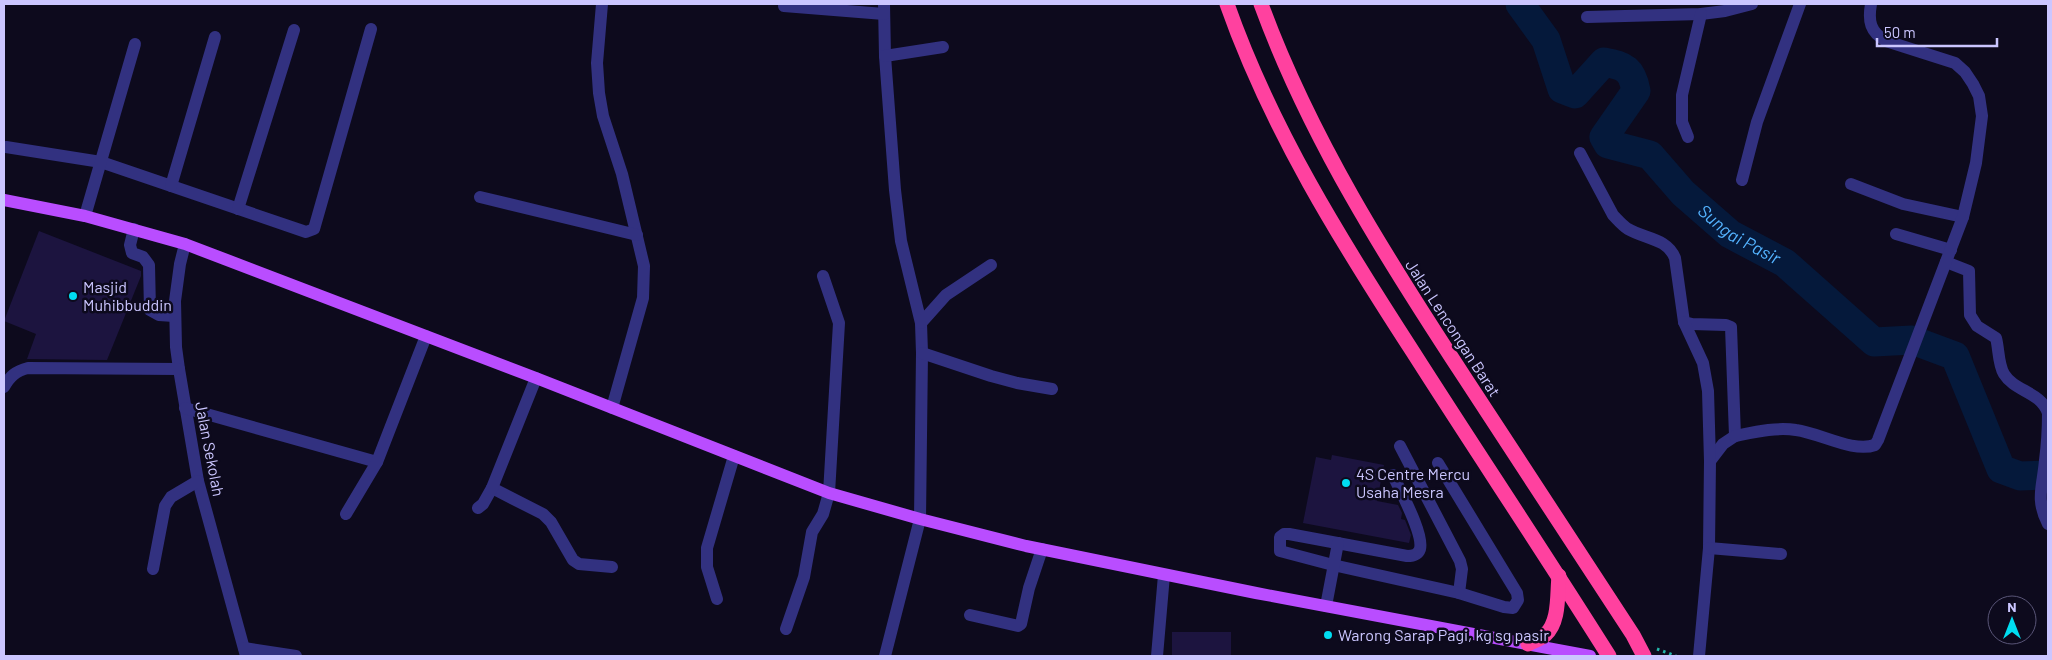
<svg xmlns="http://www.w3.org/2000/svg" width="2052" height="660" font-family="Barlow,sans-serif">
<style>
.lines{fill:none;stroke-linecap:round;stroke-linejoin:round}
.river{stroke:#05193b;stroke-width:29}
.building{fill:#1c143f}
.path{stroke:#23b6aa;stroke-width:3;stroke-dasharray:2.5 4;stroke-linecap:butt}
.minor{stroke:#323180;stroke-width:12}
.major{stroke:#b94dff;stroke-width:12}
.highway{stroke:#ff419f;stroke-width:15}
.poi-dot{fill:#00ddf1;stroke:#0d0a1d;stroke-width:2}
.labels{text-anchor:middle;stroke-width:5;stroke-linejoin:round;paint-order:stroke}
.poi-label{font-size:16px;fill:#cbc6ff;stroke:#0d0a1d;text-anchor:start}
.street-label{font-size:16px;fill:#cbc6ff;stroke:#0d0a1d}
.water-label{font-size:18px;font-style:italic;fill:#54b3ff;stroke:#0d0a1d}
</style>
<rect width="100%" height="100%" fill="#0d0a1d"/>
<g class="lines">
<!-- river -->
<path class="river" id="s1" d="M1520 4 1546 40 1562 89 1575 94 1604 62C1625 66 1632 69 1636 91L1604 137 1608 144 1650 155 1683 193 1730 234 1785 263 1874 342 1912 340 1955 356 2001 469 2020 476 2048 475"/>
</g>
<!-- building -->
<g class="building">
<polygon points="39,231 141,271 141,276 107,360 27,359 36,334 4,321"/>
<polygon points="1332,455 1384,465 1377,501 1398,505 1402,513 1401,519 1405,520 1411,535 1409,543 1303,523 1316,457 1331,460"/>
<rect x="1172" y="632" width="59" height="24"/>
</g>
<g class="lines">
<!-- path -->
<polyline class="path" points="1657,649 1676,656"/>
<!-- minor -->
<g class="minor">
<polyline points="602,4 597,63 599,93 603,116 622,174 644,266 643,298 612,408"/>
<polyline points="884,4 885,56 895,190 901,241 921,323 922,353 920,519 885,656"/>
<polyline points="784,6 884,14"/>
<polyline points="1587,17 1701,14 1725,11 1752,4"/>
<polyline points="885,56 943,47"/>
<polyline points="1688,137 1682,122 1682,95 1701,14"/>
<polyline points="6,147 101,162 306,232 314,229 371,29"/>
<path d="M1580 153 1613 215C1618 220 1622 225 1628 229 1645 239 1667 238 1675 258L1684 322 1692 324 1726 325 1731 327 1735 436 1723 444 1710 461"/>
<polyline points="1742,180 1757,122 1800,4"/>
<polyline points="1851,184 1903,204 1963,217"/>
<polyline points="171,186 215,37"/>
<polyline points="480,197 637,235"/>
<polyline points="238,209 294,30"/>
<polyline points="85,216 135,44"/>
<polyline points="134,229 130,245 132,253 143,257 149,265 150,310 159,315 174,316"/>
<polyline points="1896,234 1951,250"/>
<polyline points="185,244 180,264 175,301 176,347 179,369 198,481 246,656"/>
<path d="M1946 262 1969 271 1970 315 1977 326 1996 338C1999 349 1998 364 2004 374 2015 392 2040 391 2048 413 2048 429 2047 445 2045 460 2043 486 2035 499 2048 524"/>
<polyline points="1684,322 1703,363 1708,391 1710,461 1709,548 1699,656"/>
<polyline points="921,323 946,295 991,265"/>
<polyline points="922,353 991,376 1017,383 1052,389"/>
<path d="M4 387C10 376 16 371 28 368L179 369"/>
<polyline points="185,408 377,462"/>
<path d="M1735 436C1755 432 1776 427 1796 430 1820 433 1853 453 1875 445L1878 440 1963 217 1976 163 1982 116 1979 96 1973 84 1965 72 1955 63 1886 41C1870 32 1868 21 1871 4"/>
<polyline points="1400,446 1460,561 1462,569 1459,593"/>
<path d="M1393 475C1400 491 1424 533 1420 549 1418 555 1413 556 1407 556L1289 534H1284L1280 537V551L1333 565 1459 593 1504 607 1513 608 1518 600 1517 593 1438 463"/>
<polyline points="492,488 543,514 551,522 573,560 579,564 612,567"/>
<polyline points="478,508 483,504 492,488 536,378"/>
<polyline points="346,514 377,462 426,336"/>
<polyline points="1709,548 1781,554"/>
<polyline points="153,569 165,506 171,497 198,481"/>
<polyline points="717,599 707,567 707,548 734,456"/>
<polyline points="1326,606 1338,543"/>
<polyline points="970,615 1018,626 1021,624 1029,588 1042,549"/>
<polyline points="786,629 804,577 812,532 823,514 829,493 839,323 823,276"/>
<polyline points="244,648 296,656"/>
<polyline points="1157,656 1164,575"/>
</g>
<!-- major -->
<polyline class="major" points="4,200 85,216 185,244 536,378 829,493 920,519 1026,546 1256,593 1590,656"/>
<!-- highway -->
<g class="highway">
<path d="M1227 4C1271 129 1341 241 1413 352 1478 454 1545 554 1609 656"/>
<path d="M1261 4C1310 138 1387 259 1465 378 1521 464 1577 550 1633 635L1644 656"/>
<path d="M1528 644C1533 641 1541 639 1545 635 1560 622 1557 594 1559 576"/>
</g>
</g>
<!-- markers -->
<g class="poi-dot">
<circle cx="73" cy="296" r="5"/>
<circle cx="1346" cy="483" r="5"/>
<circle cx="1328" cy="635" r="5"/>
</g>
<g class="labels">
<!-- poi labels -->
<g class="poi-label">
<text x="83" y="293">Masjid<tspan x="83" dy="18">Muhibbuddin</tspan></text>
<text x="1356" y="480">4S Centre Mercu<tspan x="1356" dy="18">Usaha Mesra</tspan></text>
<text x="1338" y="641">Warong Sarap Pagi, kg sg pasir</text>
</g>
<!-- street labels -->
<g class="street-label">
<text transform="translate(1453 328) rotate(57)" y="6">Jalan Lencongan Barat</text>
<text transform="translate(210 449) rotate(79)" y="6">Jalan Sekolah</text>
</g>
<!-- water labels -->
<g class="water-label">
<text dy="6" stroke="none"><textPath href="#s1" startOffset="429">Sungai Pasir</textPath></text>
</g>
</g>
<!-- border -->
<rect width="2052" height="660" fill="none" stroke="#cbc6ff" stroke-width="10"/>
<!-- north arrow -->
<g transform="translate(2012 620)"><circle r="24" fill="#0d0a1d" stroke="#595577"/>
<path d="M0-4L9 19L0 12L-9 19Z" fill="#00ddf1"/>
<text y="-8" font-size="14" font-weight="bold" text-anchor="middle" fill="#cbc6ff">N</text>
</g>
<!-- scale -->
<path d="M1877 38v8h120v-8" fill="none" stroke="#cbc6ff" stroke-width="2.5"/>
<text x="1884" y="38" font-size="15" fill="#cbc6ff" stroke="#0d0a1d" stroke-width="4" paint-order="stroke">50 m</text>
</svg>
